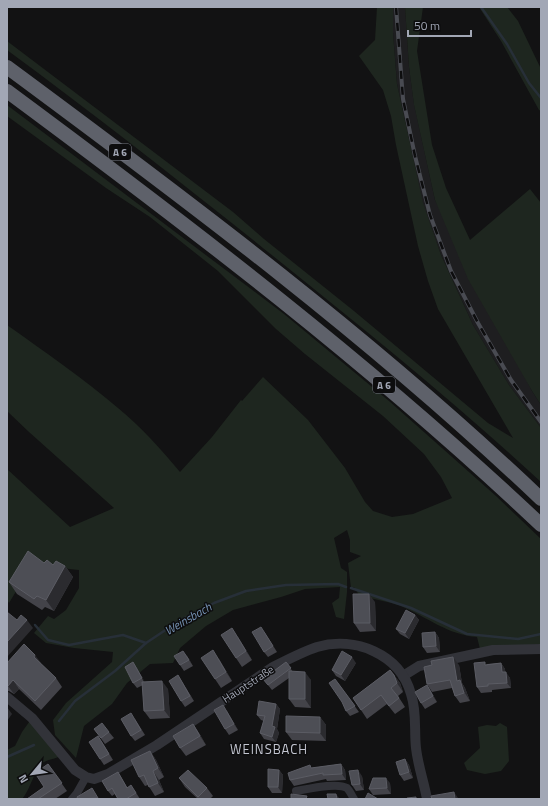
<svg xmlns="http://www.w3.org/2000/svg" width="548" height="806" font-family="'Titillium Web',sans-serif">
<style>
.built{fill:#1e1e20}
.green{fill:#1e261f}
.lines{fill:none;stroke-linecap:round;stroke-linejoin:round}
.stream{stroke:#272f38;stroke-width:2.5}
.minor{stroke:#323339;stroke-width:8}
.tertiary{stroke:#323339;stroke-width:10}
.motorway{stroke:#5e616a;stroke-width:14}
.rail-casing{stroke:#494b52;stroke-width:4}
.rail{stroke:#0d0d0e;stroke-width:2.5;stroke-dasharray:8;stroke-linecap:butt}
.wall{fill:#434349}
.shaded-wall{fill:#2b2b2f}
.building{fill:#4d4e55;stroke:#5b5c64}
.labels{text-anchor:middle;stroke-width:3;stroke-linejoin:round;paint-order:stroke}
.shield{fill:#0d0d0e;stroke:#757983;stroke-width:1}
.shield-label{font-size:10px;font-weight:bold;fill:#a2a7b5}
.street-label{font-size:11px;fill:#a2a7b5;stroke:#0d0d0e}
.water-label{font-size:12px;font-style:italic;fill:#7692b3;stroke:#0d0d0e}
.quarter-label{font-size:13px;letter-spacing:1px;fill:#c3c6d1;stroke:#0d0d0e}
</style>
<rect width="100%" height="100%" fill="#121213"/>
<!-- built -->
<polygon class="built" points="393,7 405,7 409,67 414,104 435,200 532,391 541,405 541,428 509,385 473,325 441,255 422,203 397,84 393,33"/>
<!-- green -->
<g class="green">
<path d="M377 7H393V33L397 84 423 203 441 255 473 325 509 385 541 428V482C460 407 374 337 288 268 196 194 102 120 7 50V41L233 212 264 239 354 311 488 423 513 438 438 309 428 281 418 246 396 145 391 116 383 90 359 56 375 40Z"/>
<polygon points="405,7 423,7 417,51 432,145 446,188 470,240 530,189 541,203 541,405 532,391 468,279 435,200 414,105 409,67"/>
<polygon points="479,7 507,7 518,21 541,69 541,111 539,110 501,41"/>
<path d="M7 105 284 314 389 401 496 496 541 539V644L480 649 477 637C448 635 427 617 401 606 387 601 372 599 359 595L354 587 351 588 348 563 361 556 350 552V540L347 530 334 538 341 568 347 572V592L344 619 336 617 332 603 339 598 340 587 305 589 281 597 233 610 206 626 180 648 173 663 150 664 127 683 112 704 84 726 76 758 55 735 53 720 66 703 112 662 113 652 74 648 46 643 34 633 48 616 54 619 66 610 79 588V570L52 567 18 588 9 603 7 600V469L70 527 114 508 29 432 7 411V325C45 352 83 378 118 408 141 427 161 449 180 472L212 437 241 400 242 401 263 377 308 420 345 468 365 502 373 511 392 517 413 514 452 498 441 477 424 454 383 416 305 354 276 329 218 271 150 217 106 188 7 116Z"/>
<path d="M32 718 62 756C57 758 50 759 44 762 35 767 30 791 22 799H7V750L15 746 22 732Z"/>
<polygon points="500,723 507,727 509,761 501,771 485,774 467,770 464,763 480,748 478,727 487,725 496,726"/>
</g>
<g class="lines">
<!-- stream -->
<g class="stream">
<polyline points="481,7 507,44 529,83 541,98"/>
<polyline points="351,588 411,608 467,634 518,639 541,634"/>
<polyline points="35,625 48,640 69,645 123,635 146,643"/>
<polyline points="59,721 75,701 115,671 146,643 179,621 214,603 246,591 286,585 338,584 346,587"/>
<polyline points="7,757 34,745"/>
</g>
<!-- minor -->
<g class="minor">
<path d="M296 791C308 789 337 782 347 788 350 791 352 796 354 799"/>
<polyline points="72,799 77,793 86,777"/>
</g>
<!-- tertiary -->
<g class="tertiary">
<polyline points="403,676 419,666 493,650 541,649"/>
<path d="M7 697 32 718 75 770 86 777 94 779 108 774 157 745 273 667C287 660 302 652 317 647 355 636 400 654 411 694 417 712 414 730 416 748 418 766 424 782 427 799"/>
</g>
<!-- motorway -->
<g class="motorway">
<path d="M7 67C191 203 375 341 541 499"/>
<path d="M7 91C192 228 374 367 541 525"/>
</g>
<defs>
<polyline id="rail" points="396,7 403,99 415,156 430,215 451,271 478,323 511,380 541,422"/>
</defs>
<!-- rail casing -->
<use href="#rail" class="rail-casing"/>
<!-- rail -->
<use href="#rail" class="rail"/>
</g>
<!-- wall -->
<g class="wall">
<polygon points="44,563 53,565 65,566 73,577 54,611 45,607 42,610 17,594 9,582"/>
<polygon points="375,602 376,631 360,632 354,623"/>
<polygon points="415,615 419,620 409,639 400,634 396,629"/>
<polygon points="435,632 439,638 440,652 427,653 423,647"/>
<polygon points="265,633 277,652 268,657 264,652"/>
<polygon points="238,637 252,660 242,667 236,658"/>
<polygon points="187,656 193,666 184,671 180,665"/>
<polygon points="219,659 232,681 221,688 215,679"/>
<polygon points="133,662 137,668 144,682 168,689 170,718 150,719 144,711 143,685 137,688 133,683"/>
<polygon points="286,662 293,672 311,680 311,708 295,707 289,699 289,678 272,690 263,679"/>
<polygon points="7,663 41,663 41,664 56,678 62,687 41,710 19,689 14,694 9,691 7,691"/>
<polygon points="356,663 345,681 336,676 332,670"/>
<polygon points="501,663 505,669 505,672 510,678 511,688 492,690 492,692 481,693 477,687 487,664"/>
<polygon points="432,665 459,665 462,683 465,688 470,701 460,703 455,696 452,688 432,692 427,684"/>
<polygon points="390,670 400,683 403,692 398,696 405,707 395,714 387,704 367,719 353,698"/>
<polygon points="178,675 194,701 185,707 181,701"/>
<polygon points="335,679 359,712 350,716 346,711"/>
<polygon points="427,685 437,702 425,709 421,703"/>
<polygon points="276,704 280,709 277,729 279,733 276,742 264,739 260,733 264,721 261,720 257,715"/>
<polygon points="227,711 238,730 229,735 225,729"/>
<polygon points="320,717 326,725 326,741 292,740 286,732"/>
<polygon points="135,719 145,735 135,741 131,736"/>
<polygon points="193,724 199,733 206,745 186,756 180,748"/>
<polygon points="94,729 109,732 114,738 105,744"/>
<polygon points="102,742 113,760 104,765 100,759"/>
<polygon points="150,751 156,760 164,777 159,780 164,792 155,796 148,785 145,786 139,777"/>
<polygon points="405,759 409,765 413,778 404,781 400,775"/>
<polygon points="48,764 67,791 55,799 27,799 44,787"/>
<polygon points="341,764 345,770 346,780 327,781 326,779 294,786 290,780 312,768"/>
<polygon points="279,770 283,775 282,793 272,793 268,787"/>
<polygon points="118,772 127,787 135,791 140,799 118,799 115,794 112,796 108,791"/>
<polygon points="362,776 364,790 356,791 352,785"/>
<polygon points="179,778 207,788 213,796 210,799 198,799 185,787"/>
<polygon points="390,783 391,794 373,795 369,789"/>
</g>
<!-- shaded-wall -->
<g class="shaded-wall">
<polygon points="65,566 73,577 54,611 46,600"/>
<polygon points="369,594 375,602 376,631 370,623"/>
<polygon points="415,615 419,620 409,639 405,633"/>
<polygon points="27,620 33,628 7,657 7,642"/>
<polygon points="232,628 238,637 252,660 246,651"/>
<polygon points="435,632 439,638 440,652 436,646"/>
<polygon points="213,650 219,659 232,681 226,672"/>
<polygon points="183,651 187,656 193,666"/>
<polygon points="35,655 41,663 40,665 34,657"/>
<polygon points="352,657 356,663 345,681 341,675"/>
<polygon points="453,657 459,665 462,683 465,688 470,701 457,681"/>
<polygon points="133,662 137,668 146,684 142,678"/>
<polygon points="501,663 505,669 506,678 502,672"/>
<polygon points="305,672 311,680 311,708 305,699"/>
<polygon points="506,672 510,678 511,688 507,683"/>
<polygon points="394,675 400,683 403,692 397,683"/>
<polygon points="13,680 19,689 14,694 8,686"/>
<polygon points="162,681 168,689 170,718 164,710"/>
<polygon points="427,685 431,691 437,702 433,696"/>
<polygon points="276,704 280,709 277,729 279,733 276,742 272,737 272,726"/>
<polygon points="223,705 227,711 238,730 234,724"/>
<polygon points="7,707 12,714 7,721"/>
<polygon points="320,717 326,725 326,741 320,733"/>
<polygon points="193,724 199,733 206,745 200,736"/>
<polygon points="150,751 156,760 164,777 158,768"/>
<polygon points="405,759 409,765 413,778 409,772"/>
<polygon points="341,764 345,770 346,780 342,774"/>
<polygon points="279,770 283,775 282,793 278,787"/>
<polygon points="358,770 362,776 364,790 360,784"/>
<polygon points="153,771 159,780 164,792 158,783"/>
<polygon points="386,778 390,783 391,794 387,788"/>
<polygon points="454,792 458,798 458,799 455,799"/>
<polygon points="336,794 340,799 337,799"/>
</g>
<!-- building -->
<g class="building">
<polygon points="28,551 44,563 47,560 53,565 56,561 65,566 46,600 37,596 34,599 9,582"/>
<polygon points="353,594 369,594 370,623 354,623"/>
<polygon points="406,610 415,615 405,633 396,629"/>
<polygon points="7,612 17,620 21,615 27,620 7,642"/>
<polygon points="261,627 273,646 264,652 252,632"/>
<polygon points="232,628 246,651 236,658 221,635"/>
<polygon points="435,632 436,646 423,647 422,633"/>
<polygon points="24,644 35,655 34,657 56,678 35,701 13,680 8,686 7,685 7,663"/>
<polygon points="213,650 226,672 215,679 201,658"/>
<polygon points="183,651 189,660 180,665 174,656"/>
<polygon points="342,651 352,657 341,675 332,670"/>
<polygon points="453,657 457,681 460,680 464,693 455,696 450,680 427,684 424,667 432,665 431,661"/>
<polygon points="133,662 142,678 133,683 125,667"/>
<polygon points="286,662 291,668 268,685 263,679"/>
<polygon points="485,662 485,665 501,663 502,672 506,672 507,683 488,684 488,686 477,687 474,663"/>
<polygon points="390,670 394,675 397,683 391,688 399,698 389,706 381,695 361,710 353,698"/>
<polygon points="289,671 305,672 305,699 289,699"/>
<polygon points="178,675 190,696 181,701 169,681"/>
<polygon points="335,679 355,706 346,711 342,702 329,683"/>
<polygon points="162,681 164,710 144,711 142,682"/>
<polygon points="427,685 433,696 421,703 415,692"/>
<polygon points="259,701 276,704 272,726 275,727 272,737 260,733 265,716 257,715"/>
<polygon points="223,705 234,724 225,729 214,710"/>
<polygon points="131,713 141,730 131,736 121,719"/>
<polygon points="286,716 320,717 320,733 286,732"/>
<polygon points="102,723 109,732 101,738 94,729"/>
<polygon points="193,724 200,736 180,748 173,736"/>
<polygon points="98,736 109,754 100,759 89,742"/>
<polygon points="150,751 158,768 153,771 158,783 149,787 144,775 139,777 131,760"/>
<polygon points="405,759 409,772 400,775 396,762"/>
<polygon points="48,764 62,783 38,799 27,799 44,787 35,773"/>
<polygon points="341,764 342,774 323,775 323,773 290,780 288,773 310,765 311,768"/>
<polygon points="268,769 279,770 278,787 268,787"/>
<polygon points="188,770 207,788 198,797 179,778"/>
<polygon points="358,770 360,784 352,785 349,771"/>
<polygon points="118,772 127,788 131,785 136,793 126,799 118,799 112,788 108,791 102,781"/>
<polygon points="373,778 386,778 387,788 369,789"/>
<polygon points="92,788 98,798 78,799 77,797"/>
<polygon points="454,792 455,799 432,799 431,796"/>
<polygon points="368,793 378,799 365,799"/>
<polygon points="291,794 307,796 306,799 291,799"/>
<polygon points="327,794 336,794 337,799 328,799"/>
<polygon points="416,797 416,799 407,799 407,798"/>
</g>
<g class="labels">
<!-- shield labels -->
<g class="shield">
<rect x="109" y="144" width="22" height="16" rx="3"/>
<rect x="373" y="377" width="22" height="16" rx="3"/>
</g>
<g class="shield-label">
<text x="120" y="156">A 6</text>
<text x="384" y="389">A 6</text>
</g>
<!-- street labels -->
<g class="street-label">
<text transform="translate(248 684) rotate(-33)" y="4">Hauptstraße</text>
</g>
<!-- water labels -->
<g class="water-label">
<text transform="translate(188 619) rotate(-30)" y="4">Weinsbach</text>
</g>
<!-- quarter labels -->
<g class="quarter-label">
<text x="269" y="754">WEINSBACH</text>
</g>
</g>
<!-- border -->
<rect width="548" height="806" fill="none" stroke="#a2a7b5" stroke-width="16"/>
<!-- north arrow -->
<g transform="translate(32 774) rotate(241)" stroke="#0d0d0e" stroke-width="3" paint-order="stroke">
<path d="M0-3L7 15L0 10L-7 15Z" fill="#a2a7b5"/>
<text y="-6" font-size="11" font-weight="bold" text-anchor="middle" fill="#a2a7b5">N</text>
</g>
<!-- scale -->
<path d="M408 30v6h63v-6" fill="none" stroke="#a2a7b5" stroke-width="2"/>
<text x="414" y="30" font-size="12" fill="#a2a7b5" stroke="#0d0d0e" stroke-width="3" paint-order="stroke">50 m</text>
</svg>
